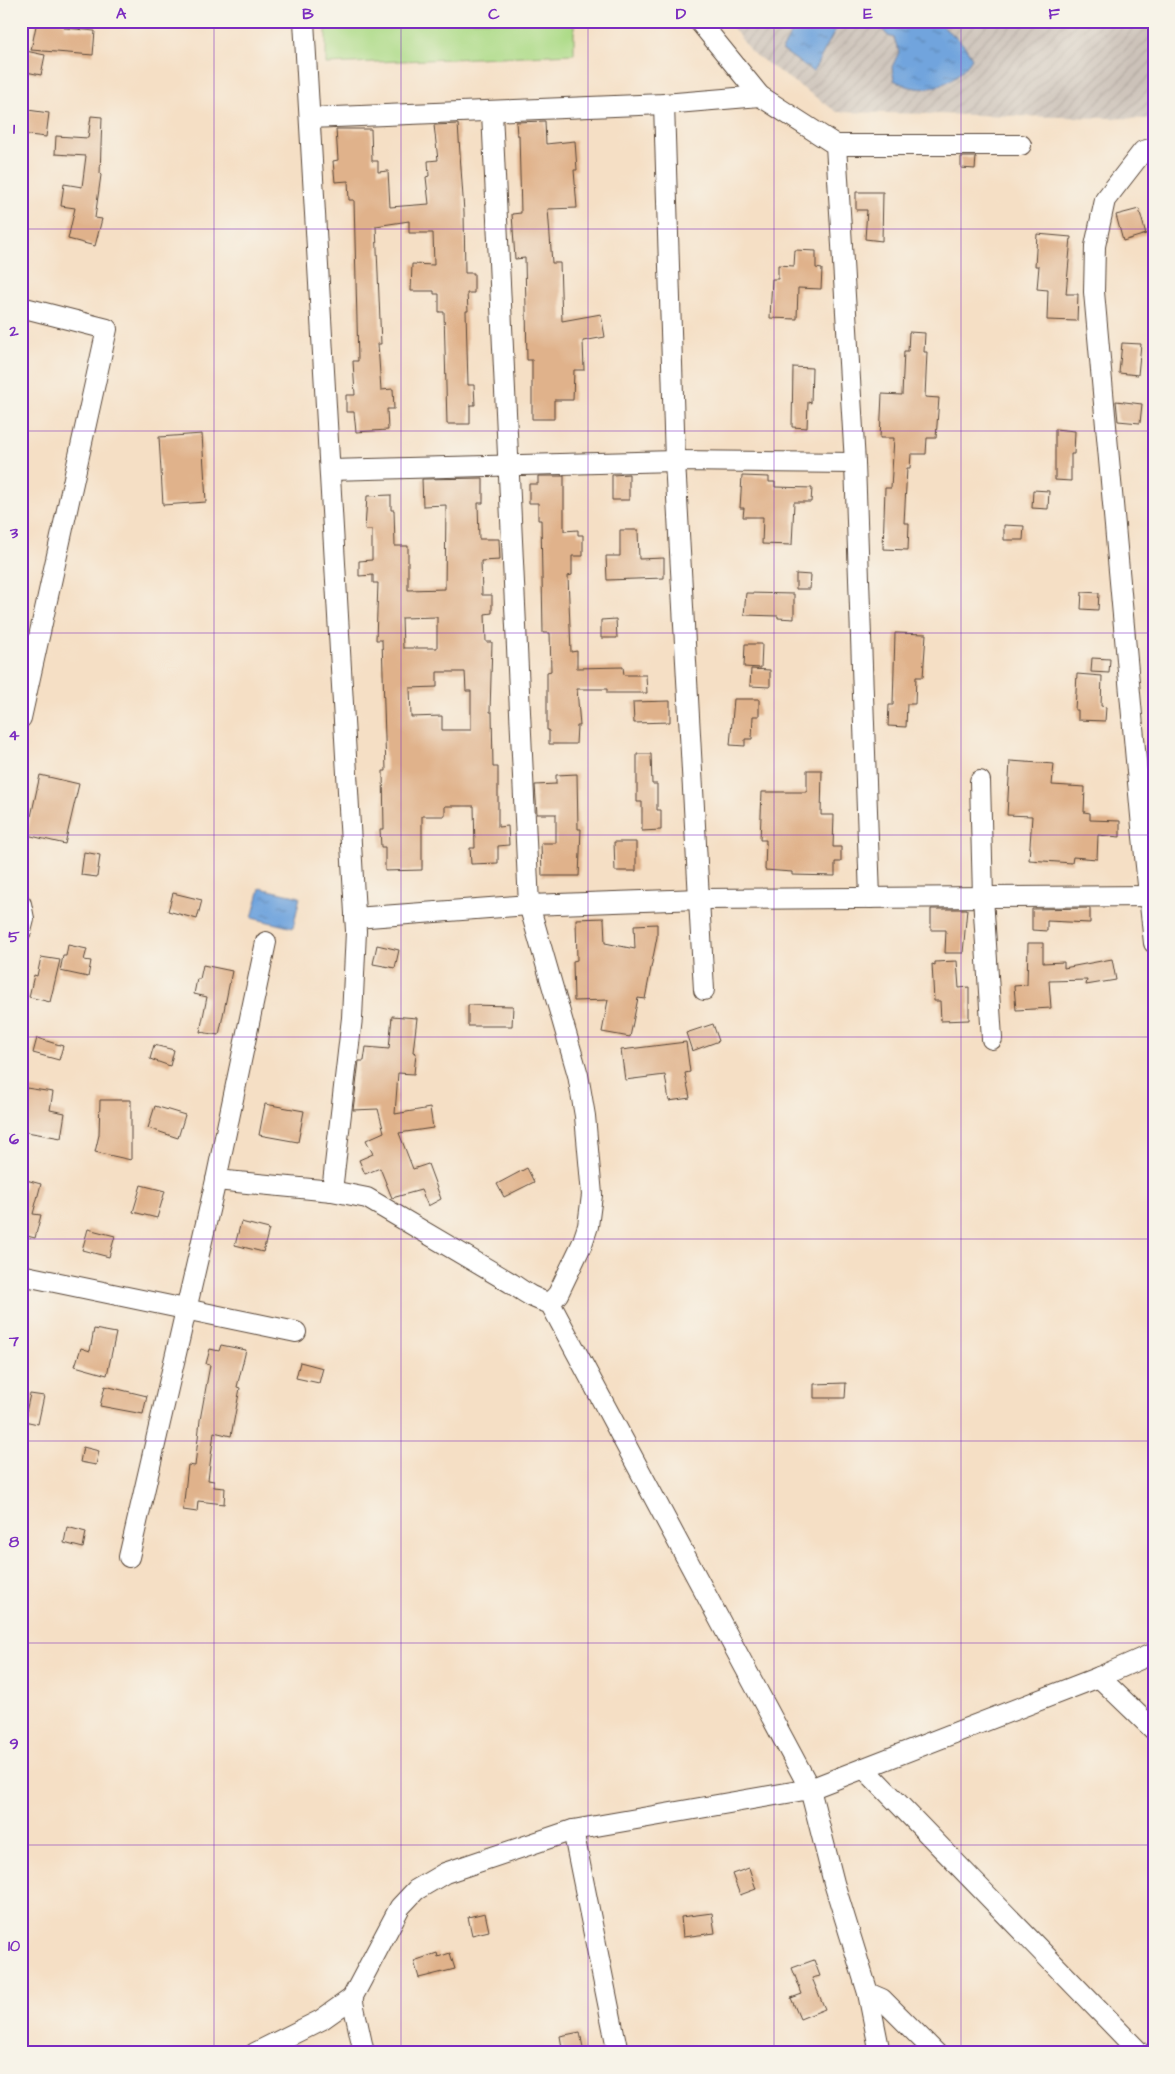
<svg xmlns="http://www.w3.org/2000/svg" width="1175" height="2074" font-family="'Architects Daughter',sans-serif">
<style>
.industrial{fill:url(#industrial-furrows)}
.park{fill:#addb88;stroke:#748253}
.water{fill:url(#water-ripples);stroke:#56677e}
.building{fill:#e0b28b;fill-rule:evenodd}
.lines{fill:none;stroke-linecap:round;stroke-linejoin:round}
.minor-casing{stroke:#574537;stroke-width:22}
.minor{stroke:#fff;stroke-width:20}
.grid{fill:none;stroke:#7b2cbf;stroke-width:1;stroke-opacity:0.55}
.neatline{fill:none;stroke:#7b2cbf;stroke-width:2}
.grid-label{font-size:16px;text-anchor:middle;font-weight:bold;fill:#7b2cbf}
</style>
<defs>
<pattern id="industrial-furrows" width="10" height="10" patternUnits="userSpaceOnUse" patternTransform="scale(1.25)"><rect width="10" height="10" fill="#ccc2b9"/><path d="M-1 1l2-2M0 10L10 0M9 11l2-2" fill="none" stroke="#b0a79f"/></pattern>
<pattern id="water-ripples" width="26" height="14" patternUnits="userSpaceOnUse" patternTransform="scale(1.25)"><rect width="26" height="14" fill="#71a4dd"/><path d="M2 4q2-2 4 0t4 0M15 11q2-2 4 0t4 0" fill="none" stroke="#5e86b3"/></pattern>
</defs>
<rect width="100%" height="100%" fill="#f7f3e8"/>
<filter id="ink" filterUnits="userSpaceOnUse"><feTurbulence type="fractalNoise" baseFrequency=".02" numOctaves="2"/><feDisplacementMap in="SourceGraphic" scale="10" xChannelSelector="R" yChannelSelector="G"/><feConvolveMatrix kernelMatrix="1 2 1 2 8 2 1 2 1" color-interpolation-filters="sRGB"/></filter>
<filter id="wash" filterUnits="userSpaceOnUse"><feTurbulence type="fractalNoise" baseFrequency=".0096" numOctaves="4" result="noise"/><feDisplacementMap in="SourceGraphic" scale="20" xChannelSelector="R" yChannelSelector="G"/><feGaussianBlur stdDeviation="1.12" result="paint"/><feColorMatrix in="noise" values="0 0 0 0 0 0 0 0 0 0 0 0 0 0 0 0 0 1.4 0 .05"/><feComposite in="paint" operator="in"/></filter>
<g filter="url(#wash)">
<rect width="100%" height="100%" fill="#f5dfc5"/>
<!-- industrial -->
<polygon class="industrial" points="728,21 1154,21 1154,119 837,112 751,52"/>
<!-- park -->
<polygon class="park" points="326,21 574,21 574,54 326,64"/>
<!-- water -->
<g class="water">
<polygon points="798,21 833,21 838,25 813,72 782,50"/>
<path d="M882 21H940C944 30 950 32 957 38 964 44 968 51 972 58 954 86 923 98 894 80L892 67 899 52 894 38 888 36 882 29Z"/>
<polygon points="260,888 300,897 293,928 252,918"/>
</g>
<g id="blocks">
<!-- building -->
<g class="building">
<polygon points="37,21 57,21 65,23 64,28 95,31 93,55 31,50"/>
<polygon points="21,50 45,55 41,75 21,71"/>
<polygon points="21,109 49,113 46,137 21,134"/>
<polygon points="91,116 102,117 100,174 101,175 95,218 102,219 95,246 68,239 75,208 61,206 64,184 82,187 86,156 55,154 56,136 88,138"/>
<polygon points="545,121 546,144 575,141 577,170 574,170 577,208 548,209 552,263 560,263 562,321 601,314 605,337 583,341 584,370 574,370 573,400 554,400 554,419 532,419 532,360 527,360 525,258 515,259 512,214 521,213 519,135 517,135 516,122"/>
<polygon points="458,124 464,212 465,273 474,273 474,293 467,293 468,311 466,311 468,385 474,385 475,405 470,405 470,424 447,424 444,312 439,312 439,294 434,294 434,291 411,291 412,264 434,265 433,233 409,233 409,221 376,226 381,344 378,344 381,390 393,389 394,409 387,409 388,430 356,432 354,412 346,412 346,395 355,395 353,361 358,361 354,200 349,200 348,181 335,182 333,161 338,160 336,129 371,129 372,161 378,161 378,172 388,171 390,207 429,204 426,177 429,176 428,161 438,160 434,125"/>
<polygon points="961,157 976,157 975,169 961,168"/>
<polygon points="856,192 883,192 882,241 865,239 867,210 856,210"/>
<polygon points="1139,209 1146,234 1123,241 1116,215"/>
<polygon points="1037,234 1071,237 1066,294 1078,294 1077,321 1047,320 1048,290 1037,289 1039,266 1035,266"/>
<polygon points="795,250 816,251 816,268 822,269 821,289 798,288 797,319 770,318 772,279 778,279 778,265 794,266"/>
<polygon points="909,332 925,333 924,352 927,352 925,397 939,398 936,438 927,438 926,454 911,454 910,468 907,468 904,523 909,523 908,550 883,549 885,488 891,488 894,438 880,438 882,394 902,395 904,351 908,351"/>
<polygon points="1122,343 1141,344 1138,375 1119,373"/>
<polygon points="793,367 812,368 811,403 808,402 807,428 792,427"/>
<polygon points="1116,401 1142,404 1140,423 1118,421"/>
<polygon points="1055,429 1075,431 1074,454 1071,454 1071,481 1055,480"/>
<polygon points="202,434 206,502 163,505 159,437"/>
<polygon points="629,474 629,500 612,500 612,475"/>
<polygon points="538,476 564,476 564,531 578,530 578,535 583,535 583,556 572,556 572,575 568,576 571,652 577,651 577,668 623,667 624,675 646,675 647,693 607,693 607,689 577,689 580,726 577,726 576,744 549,744 549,730 547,730 547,672 551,671 550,633 543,633 541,520 538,520 538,503 529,503 529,484 538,484"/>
<polygon points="742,476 769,477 769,482 775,482 775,487 812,488 811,502 794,502 792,545 762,544 763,517 743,517 744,508 740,508"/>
<path d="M483 478V503H478L479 539H499L500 560 481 561 482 595H492V613L485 614 486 642H492L490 712H492L493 767H498V827L508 826 509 845 498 846V863L471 864 470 848H475L474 806H445V816H422V870L385 871V847H381L380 829H384L383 771H386L382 640H376L378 583H373V575L359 576V561L372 560V530H365L367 496 391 495V510H394L395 546H408V590L445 589 446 505 423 506 422 479ZM437 617V648H403L402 618ZM437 672H465L466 691H471V730H442V716L411 717 410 688 437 687Z"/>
<polygon points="1033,490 1049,491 1048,509 1032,508"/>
<polygon points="1004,525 1024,526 1023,540 1004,540"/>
<polygon points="620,530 638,530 639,559 664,558 664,578 607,580 606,556 620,556"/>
<polygon points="796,574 811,575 810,589 796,589"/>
<polygon points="1082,592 1099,593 1098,610 1081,609"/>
<polygon points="746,593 794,594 794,619 778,618 778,616 744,615"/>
<polygon points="616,619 617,638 601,638 601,620"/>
<polygon points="895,633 926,634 923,677 916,677 915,704 907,704 906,727 888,726 889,705 893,705"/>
<polygon points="745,644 762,644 761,668 744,667"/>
<polygon points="1092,658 1110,659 1109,673 1091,672"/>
<polygon points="751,669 770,670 770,687 750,686"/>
<polygon points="1077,674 1102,676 1101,706 1106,707 1105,721 1078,720 1078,710 1075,710"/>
<polygon points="734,699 759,699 759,716 753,716 752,739 745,739 745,746 730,745"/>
<polygon points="670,701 670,722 634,723 633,702"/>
<polygon points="637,754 651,754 652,784 657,784 657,810 661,810 661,830 642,831 642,802 637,802"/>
<polygon points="1010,761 1054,764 1052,785 1085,787 1084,812 1090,813 1090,820 1120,821 1120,837 1098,835 1097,859 1073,857 1072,863 1029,860 1032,816 1007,815"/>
<polygon points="807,770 822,770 821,815 834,815 833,847 841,847 841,862 835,862 835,876 792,875 792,872 765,870 766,840 760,840 762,792 807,792"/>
<polygon points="577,774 578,829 581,829 579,876 542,876 541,843 556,843 556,814 537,814 535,785 556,784 556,775"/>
<polygon points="40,775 79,784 65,844 27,835"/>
<polygon points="614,842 636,842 636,871 615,871"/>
<polygon points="84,852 100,855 97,877 81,875"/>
<polygon points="173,893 202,900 197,919 168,911"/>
<polygon points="1090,908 1090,923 1047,921 1047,931 1032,930 1032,909"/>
<polygon points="931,909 967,909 963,953 945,953 946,930 931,930"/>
<polygon points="604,918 605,943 635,949 634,925 657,924 657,937 645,999 638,998 630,1037 602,1032 608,1000 574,1001 573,961 577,960 576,919"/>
<polygon points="1028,943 1043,943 1043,963 1064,962 1064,968 1112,959 1116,980 1086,985 1087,980 1049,981 1051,1008 1016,1010 1014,986 1027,985"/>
<polygon points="68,945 87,949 84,960 91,961 88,977 60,971 63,956 66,956"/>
<polygon points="377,945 399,950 395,968 373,964"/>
<polygon points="41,957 60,960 50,1002 29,997 34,975 37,976"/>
<polygon points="957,961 959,988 969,987 969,1020 941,1021 940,1001 934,1001 932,964 935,965 935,962"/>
<polygon points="203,965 232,971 219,1035 200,1032 207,997 194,994 197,979 200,979"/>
<polygon points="468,1005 513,1006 512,1026 468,1026"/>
<polygon points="392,1016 417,1018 413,1052 416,1053 414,1074 398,1073 395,1114 430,1108 433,1128 399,1133 413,1169 428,1164 441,1199 428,1206 421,1190 392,1198 380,1168 365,1174 359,1160 373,1154 366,1140 384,1132 378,1109 353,1110 359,1061 364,1061 366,1047 389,1049"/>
<polygon points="713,1024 719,1041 692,1051 686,1033"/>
<polygon points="37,1038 63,1046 59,1060 33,1053"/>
<polygon points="686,1042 690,1072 685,1073 690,1098 669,1101 665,1075 625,1080 621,1050"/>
<polygon points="154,1045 174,1050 170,1066 150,1059"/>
<polygon points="26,1088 53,1092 50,1110 65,1113 61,1138 21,1131 21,1112"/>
<polygon points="100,1100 131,1100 131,1160 95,1152 99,1135"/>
<polygon points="265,1104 304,1111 298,1142 259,1135"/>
<polygon points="155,1106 185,1115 178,1138 148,1128"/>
<polygon points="527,1168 534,1182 504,1197 497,1184"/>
<polygon points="26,1180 41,1184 33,1214 41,1215 35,1238 27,1236 27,1240 21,1239 21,1192 23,1192"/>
<polygon points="141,1185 165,1191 157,1218 133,1212"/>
<polygon points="241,1222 269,1229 263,1252 235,1245"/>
<polygon points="88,1229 115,1236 109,1257 82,1250"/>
<polygon points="94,1329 116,1333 107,1375 75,1366 81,1348 90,1351"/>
<polygon points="221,1345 246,1350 237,1387 240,1388 231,1436 214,1432 208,1480 214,1481 214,1487 225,1488 224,1504 198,1501 197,1512 183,1510 188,1465 195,1466 200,1420 210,1365 206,1364 210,1349 219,1351"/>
<polygon points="300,1362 323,1368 319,1383 296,1378"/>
<polygon points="846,1383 845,1398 814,1398 814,1384"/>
<polygon points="105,1386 147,1396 143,1414 100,1406"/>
<polygon points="30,1394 44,1396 38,1424 24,1421"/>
<polygon points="83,1447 99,1451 96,1465 80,1462"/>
<polygon points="67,1527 86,1532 83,1548 64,1543"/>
<polygon points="749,1868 756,1889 740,1895 732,1874"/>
<polygon points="485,1913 489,1931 472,1935 468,1917"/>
<polygon points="712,1913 715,1933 683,1937 681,1917"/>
<polygon points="437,1953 438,1957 450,1953 455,1969 419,1978 414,1961"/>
<polygon points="814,1960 820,1976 812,1978 825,2009 800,2019 791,1998 802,1994 792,1968"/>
<polygon points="580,2032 584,2053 563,2053 560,2036"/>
</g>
</g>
</g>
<g filter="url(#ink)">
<use href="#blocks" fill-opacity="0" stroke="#574537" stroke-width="1"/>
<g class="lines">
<defs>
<g id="minor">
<polyline points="304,21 356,931 352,1018 332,1191"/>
<polyline points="699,21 760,96 836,145 855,463 870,898"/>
<polyline points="664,104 675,461 704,990"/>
<polyline points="310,118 664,104 760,96"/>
<polyline points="836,145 1021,145"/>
<polyline points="1154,148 1143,151 1105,200 1095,246 1094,292 1142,827 1154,943"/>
<polyline points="21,307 107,329 21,718"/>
<polyline points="330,470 675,461 855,463"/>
<polyline points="980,781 983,897 992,1039"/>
<polyline points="21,904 24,919 21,931"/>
<polyline points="355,918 529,905 700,899 1154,896"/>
<path d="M216 1180 332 1191 367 1198 511 1283C524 1292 535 1300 550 1303L558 1294 582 1244 588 1226 592 1195 585 1116 578 1075 529 905 492 112"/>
<polyline points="21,1275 296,1332"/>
<polyline points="550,1303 810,1789 834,1883 868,1993 880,2053"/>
<polyline points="129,1557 216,1180 266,942"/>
<polyline points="1099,1677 1154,1730"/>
<polyline points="864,1768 1140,2053"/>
<polyline points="573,1830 618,2053"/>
<polyline points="868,1993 882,1999 936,2053"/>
<polyline points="352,1998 364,2053"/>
<polyline points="255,2053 321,2020 352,1998 400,1907 416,1890 445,1873 573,1830 810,1789 1099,1677 1154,1653"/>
</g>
</defs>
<!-- minor casing -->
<use href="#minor" class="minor-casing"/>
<!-- minor -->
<use href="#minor" class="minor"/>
</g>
</g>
<!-- grid -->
<path class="grid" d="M214 21V2053M401 21V2053M588 21V2053M774 21V2053M961 21V2053M21 229H1154M21 431H1154M21 633H1154M21 835H1154M21 1037H1154M21 1239H1154M21 1441H1154M21 1643H1154M21 1845H1154"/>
<!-- margin -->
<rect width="1175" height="2074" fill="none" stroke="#f7f3e8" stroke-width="55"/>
<rect x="28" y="28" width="1120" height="2018" class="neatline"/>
<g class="grid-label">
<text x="121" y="19">A</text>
<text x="308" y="19">B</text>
<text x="494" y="19">C</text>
<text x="681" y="19">D</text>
<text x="868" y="19">E</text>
<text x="1054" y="19">F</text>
<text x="14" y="134">1</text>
<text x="14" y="336">2</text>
<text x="14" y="538">3</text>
<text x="14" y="740">4</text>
<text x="14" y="942">5</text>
<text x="14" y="1144">6</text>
<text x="14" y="1346">7</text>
<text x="14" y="1547">8</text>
<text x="14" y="1749">9</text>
<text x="14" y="1951">10</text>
</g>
</svg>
